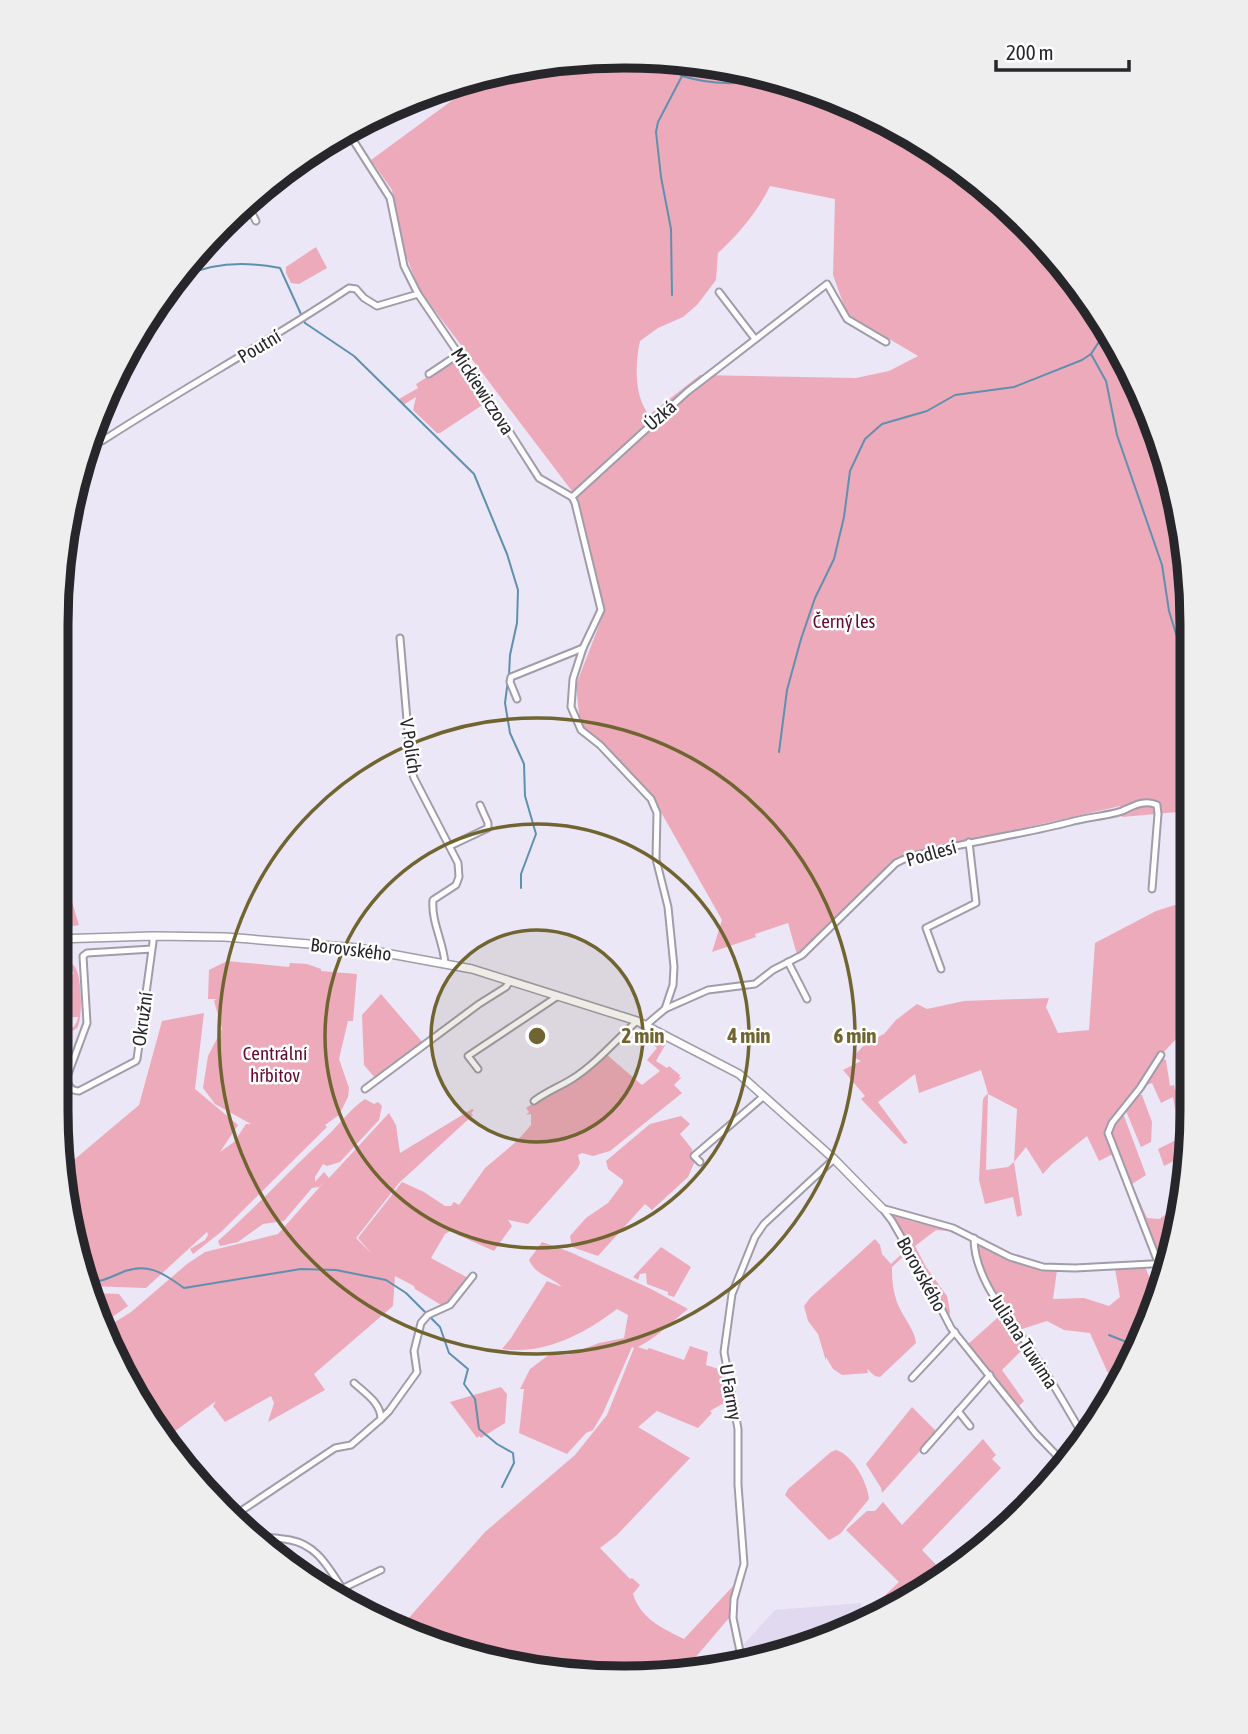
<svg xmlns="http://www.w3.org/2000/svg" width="1248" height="1734" font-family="'Asap Condensed',sans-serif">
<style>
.built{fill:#e0d9ef}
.green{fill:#edaabb;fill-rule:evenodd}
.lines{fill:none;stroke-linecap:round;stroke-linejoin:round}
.stream{stroke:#6090ad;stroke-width:2}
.minor-casing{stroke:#a09caa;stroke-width:9}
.major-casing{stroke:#a09caa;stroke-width:10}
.minor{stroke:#fff;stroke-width:5}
.major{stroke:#fff;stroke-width:7}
.ring{fill:none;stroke:#706431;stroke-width:3.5}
.labels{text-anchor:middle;stroke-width:5;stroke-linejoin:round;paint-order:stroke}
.street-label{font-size:19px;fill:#27262b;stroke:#fff}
.park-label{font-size:19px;fill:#610c30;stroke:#fff}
.rim{fill:none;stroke:#27262b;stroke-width:9}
.centre{fill:#706431;stroke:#fff;stroke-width:3.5}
.ring-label{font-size:21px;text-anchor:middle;font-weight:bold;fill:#706431;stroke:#fff;stroke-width:5;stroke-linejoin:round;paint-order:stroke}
</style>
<rect width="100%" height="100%" fill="#ebe7f6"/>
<!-- built -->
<polygon class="built" points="861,1603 862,1622 842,1635 746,1660 744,1644 775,1610"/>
<!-- green -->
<g class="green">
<path d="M662 57 771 75 876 115 970 174 1051 250 1149 406 1187 549 1189 811 1122 817 1120 806 903 856 798 958 788 923 755 934 756 937 712 952 722 920 657 805 580 724 576 685 603 615 578 499 420 291 406 256 392 190 371 160 454 99 448 85 550 61ZM770 186 835 199 833 275 847 314 918 356 889 371 856 378 700 375 649 415C634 396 635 364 640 341L658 328 683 317 697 305 716 280 718 253C739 234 758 211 770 186Z"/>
<polygon points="316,247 327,268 299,284 291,283 286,273 286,267"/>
<polygon points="458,358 487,402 440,433 437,433 413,410 416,397 403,405 399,399 418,388 416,384"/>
<polygon points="56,849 79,925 56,929"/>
<path d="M1189 897 1190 1058 1186 1060 1179 1036 1159 1057 1166 1060 1170 1086 1174 1085 1175 1090 1190 1087 1191 1147 1185 1181 1181 1165 1174 1161 1164 1166 1158 1149 1180 1138 1173 1097 1161 1103 1152 1083 1144 1086 1155 1061 1147 1070 1137 1091 1106 1128 1113 1154 1099 1161 1087 1136 1052 1164 1043 1174 1026 1147 1014 1162 1022 1215 1017 1217 1013 1197 985 1204 979 1180 983 1099 988 1093 981 1070 919 1093 915 1074 878 1102 908 1143 904 1144 861 1099 865 1096 843 1070 861 1061 853 1057 866 1043 884 1034 896 1020 917 1004 927 1009 964 1001 1049 998 1046 1007 1058 1033 1089 1030 1095 943 1156 911 1178 904ZM988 1094 1017 1109 1014 1162 1008 1167 986 1170Z"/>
<path d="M60 959C66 960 71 962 75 967 82 977 83 1019 77 1028L68 1034 56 1033V1029C67 1034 76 1029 78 1017L56 1018V976L74 974 68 965 56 963V960Z"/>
<polygon points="227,961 289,967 290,963 307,964 321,969 321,971 357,974 353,1021 348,1021 339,1059 349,1088 348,1097 339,1115 325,1125 327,1127 221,1232 193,1254 190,1249 205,1240 208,1235 207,1232 146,1288 88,1286 75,1257 63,1166 75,1159 139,1105 162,1021 204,1013 195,1089 238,1125 220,1152 234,1142 246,1124 251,1124 215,1104 203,1088 208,1056 222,1029 214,1001 216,999 208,999 209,970"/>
<polygon points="381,994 424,1044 376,1079 364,1065 362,1015"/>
<path d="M661 1036 668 1040 656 1061 667 1068 669 1066 680 1075 679 1078 682 1077 674 1085 682 1093 610 1151 593 1156 582 1153 578 1155 580 1163 577 1169 528 1224 508 1220 512 1226 494 1251 458 1235 452 1230 445 1234 431 1258 470 1279 448 1305H441L415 1289 414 1286 395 1276 393 1306 314 1374 325 1390 268 1422 274 1403 271 1396 225 1422 213 1406 216 1401 167 1437 144 1409 124 1364 129 1359 127 1356 122 1360 107 1327 131 1312 187 1264 205 1252 278 1234 325 1181 319 1187 312 1188 284 1221 263 1224 238 1242 220 1246 218 1241C256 1207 289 1171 327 1136 340 1124 350 1109 365 1099L374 1104 378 1102 382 1106 379 1120 340 1162 327 1166 323 1164 315 1177V1182L324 1172 329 1178 389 1113 396 1125 400 1153 472 1109 474 1110 471 1113 473 1115 399 1183 356 1238 372 1254 358 1238 402 1182 424 1192 445 1206H451L454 1202 459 1205 485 1168 517 1141 531 1125V1114L526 1115 529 1112 526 1108 606 1054 642 1085 660 1071 647 1060 657 1048 653 1044Z"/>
<polygon points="1139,1095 1142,1095 1152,1122 1151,1142 1141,1147 1126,1111"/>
<polygon points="681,1116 690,1124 680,1134 692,1149 692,1157 695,1161 688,1177 652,1210 645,1204 598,1256 572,1247 570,1236 586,1218 608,1203 623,1183 623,1180 608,1169 606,1161 650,1124"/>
<polygon points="1124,1116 1146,1175 1132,1184 1147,1218 1159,1219 1181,1205 1176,1237 1170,1245 1170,1260 1159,1259 1110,1136 1110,1128 1118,1117"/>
<path d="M890 1213C917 1227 948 1224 973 1242L948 1231 936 1230 915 1246 926 1267 947 1296 950 1311 949 1321Z"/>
<path d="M875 1239 880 1245 882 1254 891 1264 906 1250 908 1252 892 1267C892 1281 893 1293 899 1307 904 1318 915 1331 916 1343L880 1377 875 1376 867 1369 868 1373 842 1375 833 1369 826 1357V1361L818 1334 808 1321 804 1306 810 1298Z"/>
<path d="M542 1242 570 1252 651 1289 688 1309C671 1322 658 1337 638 1347L647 1350 649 1348 684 1360 690 1346 708 1352 706 1365 725 1371 731 1399 710 1411 712 1413 698 1428 657 1411 638 1427 690 1458 617 1535 600 1548 630 1579 632 1578 640 1585 633 1594C641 1619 662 1628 684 1639L733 1586 729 1618 694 1659 707 1671 698 1673 655 1672 666 1659 653 1672 514 1667 399 1629 485 1532 575 1455 607 1415 634 1348 632 1347 603 1413 593 1430 586 1433 567 1454 519 1433 524 1389H520L530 1369 550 1354 568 1355 599 1343 624 1338 628 1315 617 1309C584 1334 545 1355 502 1349L511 1338 547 1281 562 1287C551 1276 536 1276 529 1260Z"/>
<polygon points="977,1243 1031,1267 1057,1270 1053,1299 1084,1298 1109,1306 1120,1297 1115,1269 1144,1265 1156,1292 1160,1292 1133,1362 1118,1387 1107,1371 1090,1333 1064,1330 1047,1321 1022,1329 987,1280 976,1247"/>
<polygon points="661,1247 691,1267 674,1297 668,1295 668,1292 647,1284 646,1273 640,1274 638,1280 633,1277"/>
<polygon points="92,1293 119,1294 128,1306 105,1322"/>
<polygon points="1004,1312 1026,1346 1002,1370 1024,1401 1018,1407 967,1345"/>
<polygon points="501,1387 507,1394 505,1423 481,1438 479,1436 477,1438 450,1402"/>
<polygon points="912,1407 937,1432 882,1493 881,1488 866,1464"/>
<polygon points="983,1439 996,1455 992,1459 1001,1468 922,1550 943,1572 880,1611 876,1604 899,1582 846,1530 867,1511 875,1511 883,1502 902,1525"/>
<path d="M836 1450C853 1455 867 1482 869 1499L840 1534 829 1540 785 1495 788 1489 831 1452Z"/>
</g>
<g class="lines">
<!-- stream -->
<g class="stream">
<polyline points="653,58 681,75"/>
<path d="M185 276C214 262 249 262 280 268L305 323 354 356 474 474 507 554 518 590 517 623 510 655 509 675"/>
<path d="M672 295 671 229 661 177 656 132 658 122 682 76C719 87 742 83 779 79"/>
<polyline points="1104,334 1091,354 1106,381 1117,435 1162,565 1169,611 1184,660 1188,697"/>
<polyline points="508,680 505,703 510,733 524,764 525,796 536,834 521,874 521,888"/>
<polyline points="779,752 787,690 801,639 815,598 834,559 844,517 850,471 865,439 882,424 927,411 955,395 1014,387 1082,360 1091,354"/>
<path d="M86 1281C99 1283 106 1279 118 1274 146 1261 162 1272 184 1288L301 1269 336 1270 386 1280 406 1293 440 1327 449 1353 468 1369 464 1384 475 1399 479 1429 497 1444 513 1453 514 1463 502 1487"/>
<polyline points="1109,1335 1139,1347"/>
</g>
<defs>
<g id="minor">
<polyline points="346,129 390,198 404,266 418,294 477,381 539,478 572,497 575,503 601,610 583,648 573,679 571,707 581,730 600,745 651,799 657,813 656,859 668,907 674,967 673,985 665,1009 646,1025"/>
<polyline points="246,202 256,221"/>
<polyline points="246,203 278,184"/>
<polyline points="719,292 755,339"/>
<polyline points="429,374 459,354"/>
<path d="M102 441C184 388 268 342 349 288L356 289 364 298 377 306 418 294"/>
<polyline points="572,497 687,392 827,284 847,319 886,342"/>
<path d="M400 638 411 767 414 778 458 863 459 877 456 885 433 900C431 921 443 941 445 963"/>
<polyline points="517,699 510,682 511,677 583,648"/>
<polyline points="450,846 488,828 488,823 480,805"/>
<path d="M152 949 87 953 83 956 87 1023 67 1077C67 1085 71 1091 79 1091L136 1061 137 1059 153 942V936"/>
<polyline points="788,962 807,999"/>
<polyline points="941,969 926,928 976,903 969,842"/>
<path d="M665 1009 708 990 755 984 773 970 802 955 896 863C910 855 926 853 942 849 985 839 1028 833 1070 822 1083 818 1112 815 1122 811 1133 806 1145 799 1157 805L1158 814 1152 889"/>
<polyline points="478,1069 468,1056 558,996"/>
<polyline points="365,1089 479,1004 506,987 510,981"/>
<path d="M534 1101C546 1092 559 1087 572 1079 596 1064 616 1040 637 1021"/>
<polyline points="58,1126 66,1126"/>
<polyline points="700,1162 694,1156 764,1096"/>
<polyline points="882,1208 892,1221 930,1287 951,1328 1036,1434 1066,1465"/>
<polyline points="885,1209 953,1228 1010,1257 1043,1267 1075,1268 1170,1263"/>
<path d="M974 1238C974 1282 1013 1321 1035 1356 1053 1383 1069 1411 1085 1439"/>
<polyline points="1158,1262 1108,1133 1112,1123 1140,1088 1161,1055"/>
<polyline points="912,1378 955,1332"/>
<polyline points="958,1411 970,1426"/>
<polyline points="381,1419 389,1411 417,1372 414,1351 421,1323 428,1315 450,1305 473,1276"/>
<polyline points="924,1450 990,1375"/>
<path d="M232 1517 335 1448 351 1445 381 1419C381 1403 365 1393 354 1383"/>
<path d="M246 1533C260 1538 275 1537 290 1540 317 1545 328 1567 342 1588"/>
<polyline points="333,1593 381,1570"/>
<polyline points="742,1661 733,1618 734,1599 744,1564 738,1485 738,1429 724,1352 732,1294 755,1237 764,1224 834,1159"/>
</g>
<polyline id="major" points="56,939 153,936 225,937 358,948 472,969 637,1021 739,1074 834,1159 882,1208"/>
</defs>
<!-- minor casing -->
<use href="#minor" class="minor-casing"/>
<!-- major casing -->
<use href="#major" class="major-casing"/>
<!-- minor -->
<use href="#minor" class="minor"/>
<!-- major -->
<use href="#major" class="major"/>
</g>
<!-- distance rings -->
<circle cx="537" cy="1036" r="106" fill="#706431" fill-opacity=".12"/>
<g class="ring">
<circle cx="537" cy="1036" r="106"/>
<circle cx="537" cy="1036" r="212"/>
<circle cx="537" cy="1036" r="318"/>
</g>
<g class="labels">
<!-- street labels -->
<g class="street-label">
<text transform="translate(259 346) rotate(-31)" y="7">Poutní</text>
<text transform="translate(483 391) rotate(57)" y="7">Mickiewiczova</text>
<text transform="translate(660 415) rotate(-41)" y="7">Úzká</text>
<text transform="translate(411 746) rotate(81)" y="7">V Polích</text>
<text transform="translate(931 853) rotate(-16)" y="7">Podlesí</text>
<text transform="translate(351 949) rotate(7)" y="7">Borovského</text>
<text transform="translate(142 1019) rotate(-82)" y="7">Okružní</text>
<text transform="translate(922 1274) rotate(61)" y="7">Borovského</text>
<text transform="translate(1024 1341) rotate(57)" y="7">Juliana Tuwima</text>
<text transform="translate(731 1392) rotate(80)" y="7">U Farmy</text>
</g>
<!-- park labels -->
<g class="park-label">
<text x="844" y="628">Černý les</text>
<text x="275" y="1060">Centrální<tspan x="275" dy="22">hřbitov</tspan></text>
</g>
</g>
<!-- crop -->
<path d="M0 0H1248V1734H0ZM624 68H624A556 556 0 0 1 1180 624V1110A556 556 0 0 1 624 1666H624A556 556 0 0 1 68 1110V624A556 556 0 0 1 624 68Z" fill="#eee" fill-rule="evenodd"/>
<path class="rim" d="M624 68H624A556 556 0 0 1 1180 624V1110A556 556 0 0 1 624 1666H624A556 556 0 0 1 68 1110V624A556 556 0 0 1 624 68Z"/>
<circle cx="537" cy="1036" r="10" class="centre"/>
<g class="ring-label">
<text x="643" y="1043">2 min</text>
<text x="749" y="1043">4 min</text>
<text x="855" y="1043">6 min</text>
</g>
<!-- scale -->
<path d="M996 60v10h133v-10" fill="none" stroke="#27262b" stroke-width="3.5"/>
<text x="1006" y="60" font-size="21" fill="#27262b" stroke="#ffffff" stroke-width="5" paint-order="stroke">200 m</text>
</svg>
